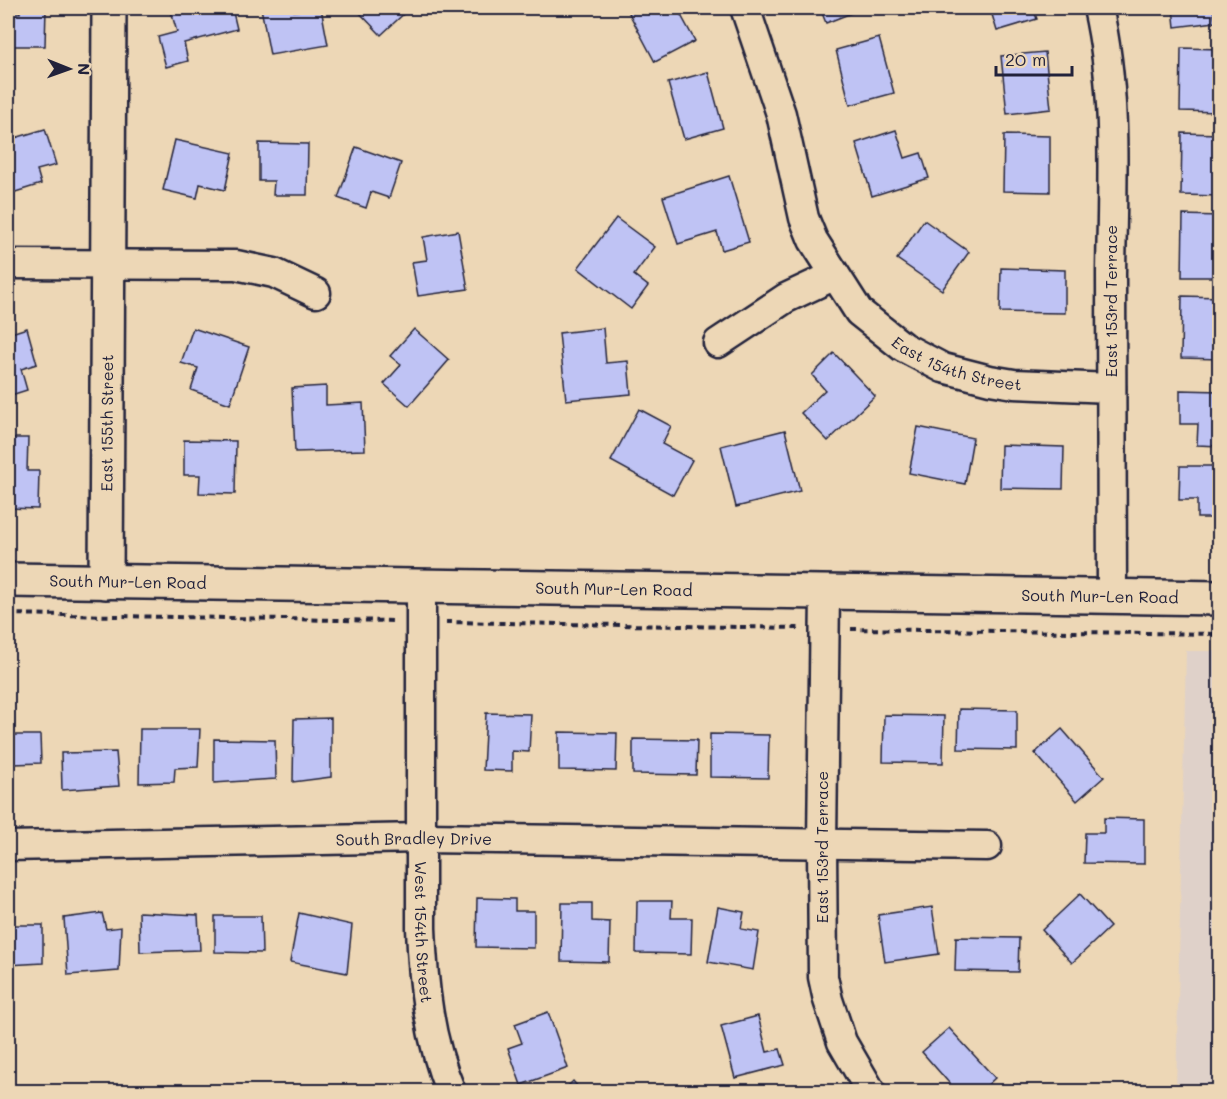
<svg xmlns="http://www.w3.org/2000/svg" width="1227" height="1099" font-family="Mali,sans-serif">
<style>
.built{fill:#dfd1c9}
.building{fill:#bfc3f4;stroke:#22223b;stroke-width:1.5}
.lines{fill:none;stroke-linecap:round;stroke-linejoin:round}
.minor-casing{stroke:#22223b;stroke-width:33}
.tertiary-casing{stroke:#22223b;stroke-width:38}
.secondary-casing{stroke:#22223b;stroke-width:38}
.path{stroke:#22223b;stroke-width:4;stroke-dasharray:6 4.5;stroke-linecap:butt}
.minor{stroke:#edd7b6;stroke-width:28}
.tertiary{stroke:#edd7b6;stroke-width:33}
.secondary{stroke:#edd7b6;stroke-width:33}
.labels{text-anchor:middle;stroke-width:4.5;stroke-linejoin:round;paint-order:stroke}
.street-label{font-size:16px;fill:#22223b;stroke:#edd7b6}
</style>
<rect width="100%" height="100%" fill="#edd7b6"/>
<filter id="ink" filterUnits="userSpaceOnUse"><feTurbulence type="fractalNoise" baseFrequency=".0167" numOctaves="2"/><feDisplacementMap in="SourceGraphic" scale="12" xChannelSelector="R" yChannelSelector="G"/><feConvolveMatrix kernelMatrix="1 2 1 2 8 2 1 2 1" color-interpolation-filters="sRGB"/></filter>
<g filter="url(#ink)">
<!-- built -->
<polygon class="built" points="1186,651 1219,651 1219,1091 1176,1091"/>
<!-- building -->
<g class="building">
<polygon points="20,8 46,8 45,46 8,46 8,12 20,13"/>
<polygon points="170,8 232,8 237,29 184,43 188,61 166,67 158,37 177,32"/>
<polygon points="261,8 293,8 294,11 321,8 328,45 270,55"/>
<polygon points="359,8 410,8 381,35 357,10"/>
<polygon points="639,8 677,8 695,41 655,62 629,13"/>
<polygon points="820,8 864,8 826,23"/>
<polygon points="990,8 1033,8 1037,19 997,31"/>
<polygon points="1173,8 1213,8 1215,22 1175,27"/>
<polygon points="879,38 894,93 850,105 836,50"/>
<polygon points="1181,48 1220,49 1220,112 1180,111"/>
<polygon points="1045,52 1051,109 1007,114 1001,56"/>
<polygon points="708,72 723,128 684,139 668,83"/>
<polygon points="45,129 56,165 37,170 41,184 9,194 8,188 8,140"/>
<polygon points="896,130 905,158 921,153 929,178 872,196 856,143"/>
<polygon points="1182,133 1220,134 1220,196 1181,195"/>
<polygon points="1004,135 1050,136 1050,192 1003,191"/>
<polygon points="175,140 233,153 225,190 200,184 197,198 163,190"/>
<polygon points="259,143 308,144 307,195 273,195 274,181 259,181"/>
<polygon points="356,147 401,163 389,198 371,192 366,208 338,198"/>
<polygon points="729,176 749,242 722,250 717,232 678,244 663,197"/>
<polygon points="1183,215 1220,216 1220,277 1182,277"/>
<polygon points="616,218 655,247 634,275 648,286 631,309 578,268"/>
<polygon points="924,220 969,252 942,290 897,259"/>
<polygon points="458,231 468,289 418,296 412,262 427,260 423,237"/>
<polygon points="1001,268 1065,270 1065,313 1000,312"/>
<polygon points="1182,296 1220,297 1220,359 1181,358"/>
<polygon points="27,328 37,364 21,369 27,390 8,396 8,334"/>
<polygon points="193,328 249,347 230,404 191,390 198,368 181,363"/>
<polygon points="603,328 606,363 628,361 631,394 566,400 559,333"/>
<polygon points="414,329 449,360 409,406 384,384 401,365 390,356"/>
<polygon points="834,353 875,396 828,441 801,413 825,390 812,375"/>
<polygon points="326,386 326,405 363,403 365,450 295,452 292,388"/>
<polygon points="1180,390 1220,391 1220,446 1197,445 1198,424 1180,424"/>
<polygon points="639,409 671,426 662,444 692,460 673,495 611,461"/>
<polygon points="918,427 973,438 965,484 909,473"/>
<polygon points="785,430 800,491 736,507 721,446"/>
<polygon points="8,438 28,438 27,471 39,471 38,509 8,508"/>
<polygon points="184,440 236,441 235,494 199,493 200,475 184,475"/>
<polygon points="1001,445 1064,447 1063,489 1000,488"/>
<polygon points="1180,466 1220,466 1220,518 1197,518 1197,500 1179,500"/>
<polygon points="959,709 1017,710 1017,750 958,749"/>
<polygon points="486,713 531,714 529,752 512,751 512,771 483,770"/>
<polygon points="884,715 944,716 943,763 883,762"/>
<polygon points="331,718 331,777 293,782 294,719"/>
<polygon points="140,729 200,729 198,767 175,768 174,782 139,783"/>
<polygon points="1062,729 1104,777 1077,801 1035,753"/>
<polygon points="559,732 617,733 616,771 559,770"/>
<polygon points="710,734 769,735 768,778 710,777"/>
<polygon points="8,735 40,735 41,763 14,764 14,789 8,790"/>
<polygon points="214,739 275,740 276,779 214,783"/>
<polygon points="633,739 697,740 696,775 633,774"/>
<polygon points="116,752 119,786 62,790 61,753"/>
<polygon points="1104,818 1144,819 1144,864 1084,863 1085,833 1104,833"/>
<polygon points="1080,894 1110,927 1072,963 1042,930"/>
<polygon points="477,898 515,899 515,911 534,911 534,948 476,947"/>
<polygon points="637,901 672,901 671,918 692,918 691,954 636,953"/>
<polygon points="562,903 592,903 592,921 610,922 609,962 561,961"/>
<polygon points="718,907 744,912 741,929 759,932 753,970 708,962"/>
<polygon points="932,907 939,954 885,962 878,915"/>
<polygon points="139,912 198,915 200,950 140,952"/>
<polygon points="102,913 106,929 121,927 119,971 68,975 64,918"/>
<polygon points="299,913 352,925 347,973 290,962"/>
<polygon points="215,916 261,916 262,953 215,952"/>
<polygon points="8,925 43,925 43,963 8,965"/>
<polygon points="956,937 1019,938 1018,972 955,971"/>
<polygon points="548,1012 568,1068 521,1085 508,1048 522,1043 515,1024"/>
<polygon points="758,1016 767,1052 780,1049 785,1065 735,1078 721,1026"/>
<polygon points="949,1028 995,1078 980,1092 957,1092 922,1052"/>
<polygon points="573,1081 582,1092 562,1092"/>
</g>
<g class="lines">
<defs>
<g id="minor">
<path id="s1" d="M745 8 781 114 804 218 813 240 859 312 903 347 943 368 990 380 1014 384 1111 388"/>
<path d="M1098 8C1118 95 1112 185 1111 274 1111 382 1112 489 1112 596"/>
<polyline points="8,264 236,265 274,273 316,293"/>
<polyline points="718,343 786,298 835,275"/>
<path id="s2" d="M421 587V928C423 984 429 1040 451 1092"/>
<polyline points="825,592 822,844 823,977 828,1000 842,1042 871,1092"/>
<path id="s3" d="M8 846 422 838 987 846"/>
</g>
<g id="tertiary">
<path id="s4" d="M106 582 109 8"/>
</g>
<g id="secondary">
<path id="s5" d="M8 580 1220 598"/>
</g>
</defs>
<!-- minor casing -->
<use href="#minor" class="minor-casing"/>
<!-- tertiary casing -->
<use href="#tertiary" class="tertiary-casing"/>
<!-- secondary casing -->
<use href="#secondary" class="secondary-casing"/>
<!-- path -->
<g class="path">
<polyline points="8,614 394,621"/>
<polyline points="446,622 799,628"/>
<polyline points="851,629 1220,634"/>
</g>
<!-- minor -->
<use href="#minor" class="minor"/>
<!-- tertiary -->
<use href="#tertiary" class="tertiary"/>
<!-- secondary -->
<use href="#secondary" class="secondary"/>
</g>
</g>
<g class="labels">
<!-- street labels -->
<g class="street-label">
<text transform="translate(1111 301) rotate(-90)" y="6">East 153rd Terrace</text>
<text dy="6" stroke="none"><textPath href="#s1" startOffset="441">East 154th Street</textPath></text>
<text dy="6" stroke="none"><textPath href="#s4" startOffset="159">East 155th Street</textPath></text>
<text dy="6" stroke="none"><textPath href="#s5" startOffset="120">South Mur-Len Road</textPath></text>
<text dy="6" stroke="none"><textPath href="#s5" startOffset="606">South Mur-Len Road</textPath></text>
<text dy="6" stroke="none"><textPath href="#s5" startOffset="1092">South Mur-Len Road</textPath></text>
<text dy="6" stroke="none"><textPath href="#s3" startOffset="406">South Bradley Drive</textPath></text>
<text transform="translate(822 847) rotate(-90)" y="6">East 153rd Terrace</text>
<text dy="6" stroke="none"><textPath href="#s2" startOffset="345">West 154th Street</textPath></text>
</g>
</g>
<!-- margin -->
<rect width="1227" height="1099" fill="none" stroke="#edd7b6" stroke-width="30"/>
<rect x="15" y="15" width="1197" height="1069" fill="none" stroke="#22223b" stroke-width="2" filter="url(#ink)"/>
<!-- north arrow -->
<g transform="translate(69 69) rotate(91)" stroke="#edd7b6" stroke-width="4.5" paint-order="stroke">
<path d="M0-4.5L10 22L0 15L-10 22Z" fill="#22223b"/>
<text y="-9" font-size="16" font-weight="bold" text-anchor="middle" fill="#22223b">N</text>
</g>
<!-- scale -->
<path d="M996 66v9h76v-9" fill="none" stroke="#22223b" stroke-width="3"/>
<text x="1005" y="66" font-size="18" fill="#22223b" stroke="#edd7b6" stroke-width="4.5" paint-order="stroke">20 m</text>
</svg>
